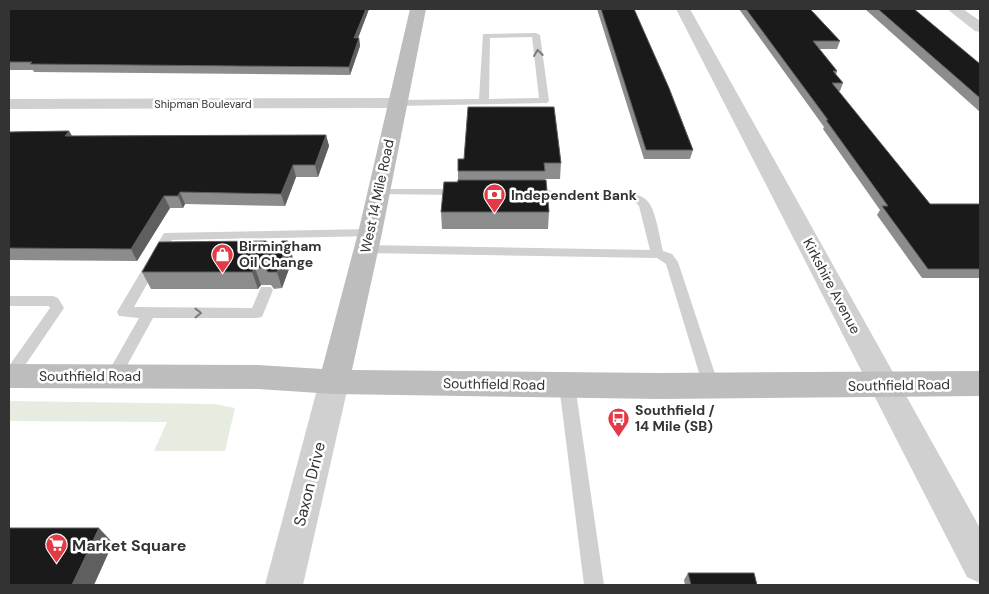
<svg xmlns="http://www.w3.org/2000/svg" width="989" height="594" font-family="'DM Sans',sans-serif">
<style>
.green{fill:#e6ecdf}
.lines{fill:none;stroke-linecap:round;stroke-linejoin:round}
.service{fill:#d0d0d0;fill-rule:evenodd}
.minor{fill:#d0d0d0;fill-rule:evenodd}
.secondary{fill:#bdbdbd;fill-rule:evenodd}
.wall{fill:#8c8c8c}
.shaded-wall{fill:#5f5f5f}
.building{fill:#1a1a1a;stroke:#5f5f5f}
.oneway{stroke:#7a7a7a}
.labels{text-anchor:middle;stroke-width:5;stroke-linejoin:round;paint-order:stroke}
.far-street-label{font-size:11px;fill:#333;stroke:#fff}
.poi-label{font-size:14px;font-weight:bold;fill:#333;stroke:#fff;text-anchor:start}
.street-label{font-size:14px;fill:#333;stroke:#fff}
.near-street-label{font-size:16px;fill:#333;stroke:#fff}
.near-poi-label{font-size:16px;font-weight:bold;fill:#333;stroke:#fff;text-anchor:start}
</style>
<rect width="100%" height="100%" fill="#fff"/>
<!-- green -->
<polygon class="green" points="9,401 214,404 235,408 225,451 154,451 167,422 9,421"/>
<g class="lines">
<!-- service -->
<g class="service">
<path d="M536 33 540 35 549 101 547 103 398 106 393 103 398 100 479 99 483 34ZM532 37 539 98 489 99 490 38Z"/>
<polygon points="379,189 460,189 466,192 460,195 375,194 373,192"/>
<path d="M529 189C546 189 562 193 579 194 597 196 637 186 649 203 656 212 660 239 663 251L672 254 678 262 719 386 717 390 711 392 705 390 703 386 666 264 657 258 366 253 360 249 366 245 650 250 639 206 635 202 579 201 548 195 525 194 523 192Z"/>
<polygon points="370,229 374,230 376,233 374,236 172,240 134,307 252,308 261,287 271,287 273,290 262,317 257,318 153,318 119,380 114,382 109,380 106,376 139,318 119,316 117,312 164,233"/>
<polygon points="9,296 53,296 58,298 64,308 15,380 10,382 9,366 50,308 49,306 9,306"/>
<polygon points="567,379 573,381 575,385 604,585 584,585 559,385 561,381"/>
</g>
<!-- minor -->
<g class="minor">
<polygon points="676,9 690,9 980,528 980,583 967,577"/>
<polygon points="947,9 963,9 980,21 980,32 975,31"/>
<polygon points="398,98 404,99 407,103 404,107 398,108 9,109 9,99"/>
<polygon points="334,370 345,374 349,382 303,585 265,585 319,382 323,374"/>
</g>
<!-- secondary -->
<polygon class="secondary" points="410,9 426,9 382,233 352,370 659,373 980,371 980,396 659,399 334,394 258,389 9,388 9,364 258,365 322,369 358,233"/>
</g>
<!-- wall -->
<g class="wall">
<polygon points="9,9 369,9 358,38 359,38 360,46 350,75 34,72 33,70 9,70"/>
<polygon points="597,9 634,9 693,150 690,159 644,159"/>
<polygon points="739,9 810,9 840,41 837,49 819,49 837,71 836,75 843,83 840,91 838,91 930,204 980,204 980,278 922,278 877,215 880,210 823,129 824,127"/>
<polygon points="865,9 914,9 980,64 980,112"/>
<polygon points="69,131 72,136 326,135 329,146 318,177 296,177 285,206 185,204 183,208 170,208 137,261 9,260 9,132"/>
<polygon points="458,159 561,163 560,179 545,179 549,212 548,229 442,229 441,212 458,180"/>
<polygon points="293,258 282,288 274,289 271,285 261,285 258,289 151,289 142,272"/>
<polygon points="688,573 757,585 685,585 684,580"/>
</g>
<!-- shaded-wall -->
<g class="shaded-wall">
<polygon points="366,9 369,9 355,46 354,38"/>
<polygon points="359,38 360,46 350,75 349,67"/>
<polygon points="69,131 76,143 65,136"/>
<polygon points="326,135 329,146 318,177 315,165"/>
<polygon points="293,165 296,177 285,206 281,194"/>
<polygon points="180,192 185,204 183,208 178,196"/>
<polygon points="164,196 170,208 137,261 131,249"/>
<polygon points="288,241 293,258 282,288 277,272"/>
<polygon points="255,268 261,285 258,289 252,272"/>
<polygon points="99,528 113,543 94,585 72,585"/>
</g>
<!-- building -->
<g class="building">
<polygon points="9,9 366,9 354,38 359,38 349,67 30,64 32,62 9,62"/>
<polygon points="601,9 634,9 669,88 693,150 646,150"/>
<polygon points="746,9 810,9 840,41 813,41 837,71 833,71 843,83 832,83 930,204 980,204 980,269 928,269 882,206 888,206 826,120 828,120"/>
<polygon points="878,9 914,9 980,64 980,98"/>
<polygon points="468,107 554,107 561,163 544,163 545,171 458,171 458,159 464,159"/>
<polygon points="69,131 65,136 326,135 315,165 293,165 281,194 180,192 178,196 164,196 131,249 9,248 9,132"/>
<polygon points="458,180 546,180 549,212 441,212 444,182 458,182"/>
<polygon points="266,241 275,247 282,241 288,241 277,272 268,272 265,268 255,268 252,272 142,272 159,242"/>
<polygon points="9,528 99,528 72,585 9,585"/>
<polygon points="688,573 754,573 757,585 691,585"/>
</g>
<!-- one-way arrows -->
<defs><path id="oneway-chevron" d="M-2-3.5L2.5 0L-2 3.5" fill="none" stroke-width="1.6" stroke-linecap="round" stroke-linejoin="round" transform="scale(1.25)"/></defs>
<g class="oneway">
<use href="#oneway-chevron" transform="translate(538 53) rotate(-97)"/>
<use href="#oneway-chevron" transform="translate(198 313)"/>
</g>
<!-- icons -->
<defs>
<symbol id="bank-pin" viewBox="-11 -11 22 30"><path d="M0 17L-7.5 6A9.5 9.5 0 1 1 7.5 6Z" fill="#e63946" stroke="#fff"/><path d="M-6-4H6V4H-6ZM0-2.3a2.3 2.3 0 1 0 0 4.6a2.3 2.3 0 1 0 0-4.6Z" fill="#fff"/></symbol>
<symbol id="shop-pin" viewBox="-11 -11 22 30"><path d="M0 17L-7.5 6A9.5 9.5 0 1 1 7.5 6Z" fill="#e63946" stroke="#fff"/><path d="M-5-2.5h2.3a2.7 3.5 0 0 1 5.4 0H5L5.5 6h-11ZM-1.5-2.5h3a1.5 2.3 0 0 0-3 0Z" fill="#fff"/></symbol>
<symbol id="bus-pin" viewBox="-11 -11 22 30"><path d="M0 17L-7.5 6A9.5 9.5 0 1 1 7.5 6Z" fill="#e63946" stroke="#fff"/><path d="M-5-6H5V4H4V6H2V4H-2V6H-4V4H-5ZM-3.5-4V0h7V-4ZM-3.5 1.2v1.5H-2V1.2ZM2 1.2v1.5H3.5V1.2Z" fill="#fff"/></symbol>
<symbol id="supermarket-pin" viewBox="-11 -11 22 30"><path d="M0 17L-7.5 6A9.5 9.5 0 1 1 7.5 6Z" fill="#e63946" stroke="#fff"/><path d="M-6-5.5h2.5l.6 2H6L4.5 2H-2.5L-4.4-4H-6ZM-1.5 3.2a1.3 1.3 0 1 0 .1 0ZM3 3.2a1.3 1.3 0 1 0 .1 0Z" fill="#fff"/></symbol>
</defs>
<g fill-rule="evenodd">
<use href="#bank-pin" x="482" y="182" width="25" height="34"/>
<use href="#shop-pin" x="210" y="242" width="25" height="34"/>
<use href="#bus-pin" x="606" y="406" width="25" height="34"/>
<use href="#supermarket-pin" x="44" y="532" width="25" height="34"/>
</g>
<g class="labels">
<!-- far-street labels -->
<g class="far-street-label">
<text x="203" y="108">Shipman Boulevard</text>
</g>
<!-- poi labels -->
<g class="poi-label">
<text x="511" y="200">Independent Bank</text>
<text x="239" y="251">Birmingham<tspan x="239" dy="16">Oil Change</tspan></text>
<text x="635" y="415">Southfield /<tspan x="635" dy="16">14 Mile (SB)</tspan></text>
</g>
<!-- street labels -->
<g class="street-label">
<text transform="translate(377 196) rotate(-78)" y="5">West 14 Mile Road</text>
<text transform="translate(832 286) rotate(62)" y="5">Kirkshire Avenue</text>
<text x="90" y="381">Southfield Road</text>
<text transform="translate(494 384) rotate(1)" y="5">Southfield Road</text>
<text transform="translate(899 385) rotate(-1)" y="5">Southfield Road</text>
</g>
<!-- near-street labels -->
<g class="near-street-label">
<text transform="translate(309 484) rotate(-76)" y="6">Saxon Drive</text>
</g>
<!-- near-poi labels -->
<g class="near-poi-label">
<text x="72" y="551">Market Square</text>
</g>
</g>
<!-- border -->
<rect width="989" height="594" fill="none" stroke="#333333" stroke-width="20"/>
</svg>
